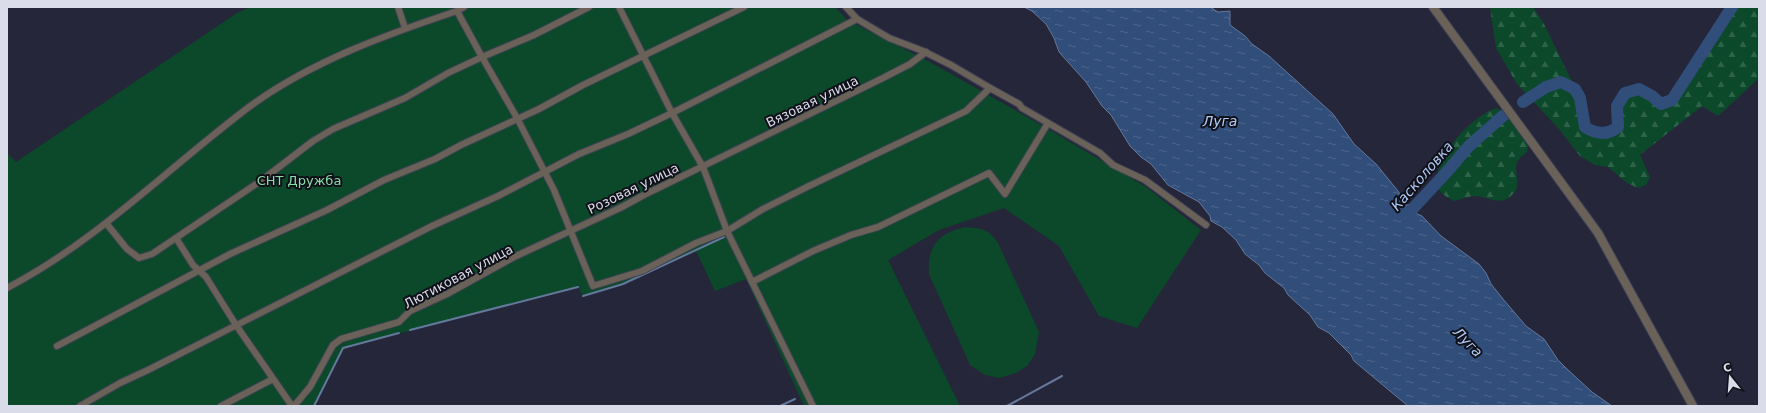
<svg xmlns="http://www.w3.org/2000/svg" width="1766" height="413" font-family="'DejaVu Sans',sans-serif">
<style>
.green{fill:#0b492a}
.forest{fill:url(#forest-firs)}
.water{fill:url(#water-ripples);stroke:#64789c}
.lines{fill:none;stroke-linecap:round;stroke-linejoin:round}
.stream{stroke:#64789c;stroke-width:2}
.river{stroke:#314d7a;stroke-width:12}
.minor-casing{stroke:#424356;stroke-width:8}
.tertiary-casing{stroke:#424356;stroke-width:10}
.minor{stroke:#6a6259;stroke-width:6}
.tertiary{stroke:#6a6259;stroke-width:8}
.labels{text-anchor:middle;stroke-width:4;stroke-linejoin:round;paint-order:stroke}
.street-label{font-size:13px;fill:#dbdcea;stroke:#101019}
.park-label{font-size:13px;fill:#87dda8;stroke:#101019}
.water-label{font-size:14px;font-style:italic;fill:#b0cbf6;stroke:#101019}
</style>
<defs>
<pattern id="forest-firs" width="22" height="20" patternUnits="userSpaceOnUse"><rect width="22" height="20" fill="#0b492a"/><path d="M5 1l3.5 6h-7zM16 11l3.5 6h-7z" fill="#2e6349"/></pattern>
<pattern id="water-ripples" width="26" height="14" patternUnits="userSpaceOnUse"><rect width="26" height="14" fill="#314d7a"/><path d="M2 4q2-2 4 0t4 0M15 11q2-2 4 0t4 0" fill="none" stroke="#4e668d"/></pattern>
</defs>
<rect width="100%" height="100%" fill="#25263a"/>
<!-- green -->
<g class="green">
<polygon points="251,7 835,7 847,20 928,61 1043,126 1146,187 1201,230 1137,328 1099,316 1059,246 1004,208 939,230 888,260 960,406 804,406 746,279 715,291 696,251 623,284 583,296 578,287 343,348 314,406 7,406 7,153 16,162 237,13"/>
<path d="M965 227C981 228 989 229 998 243L1039 332 1035 354 1027 366 1016 373 999 378 985 375 970 365 929 274C927 247 938 233 965 227Z"/>
</g>
<!-- forest -->
<g class="forest">
<path d="M1490 7H1533L1543 22 1580 98 1585 127C1596 134 1607 136 1618 127L1617 106 1625 93 1639 89 1652 96 1661 103 1672 100 1732 7H1759V78L1718 116 1702 106 1640 155 1650 177 1646 185 1638 188 1627 183 1608 167 1595 165 1580 156 1559 129 1517 84 1496 48Z"/>
<path d="M1497 108C1511 114 1521 134 1528 146L1527 152C1510 164 1518 169 1517 185 1517 190 1515 192 1511 196 1500 206 1488 197 1476 196 1469 196 1461 199 1454 201 1448 198 1440 194 1438 187 1431 159 1472 115 1497 108Z"/>
</g>
<!-- water -->
<polygon class="water" points="1024,7 1210,7 1218,12 1230,11 1230,25 1245,36 1252,44 1269,56 1333,114 1354,144 1376,164 1398,191 1402,197 1403,203 1406,205 1416,204 1415,211 1417,214 1422,216 1441,236 1479,264 1486,273 1491,284 1503,299 1526,326 1544,339 1558,360 1567,369 1592,392 1612,406 1408,406 1354,361 1351,355 1329,333 1318,327 1310,315 1288,295 1284,288 1265,273 1259,265 1245,254 1236,240 1222,227 1211,221 1210,216 1199,202 1168,185 1151,164 1141,157 1130,146 1111,115 1102,106 1086,82 1059,52 1054,38 1046,24 1032,11"/>
<g class="lines">
<!-- stream -->
<g class="stream">
<polyline points="583,296 623,284 724,237"/>
<polyline points="410,330 578,287"/>
<polyline points="314,406 343,348 399,333"/>
<polyline points="780,406 795,399"/>
<polyline points="1007,406 1062,376"/>
</g>
<!-- river -->
<g class="river">
<path d="M1523 102 1546 87 1561 82 1575 89 1580 98 1585 127C1596 134 1607 136 1618 127L1617 106 1625 93 1639 89 1652 96 1661 104 1672 100 1732 7"/>
<polyline points="1406,216 1444,175 1469,146 1504,115"/>
</g>
<defs>
<g id="minor">
<polyline points="398,7 405,28"/>
<polyline points="589,7 534,35 482,57 517,118 554,190 593,286 642,271 696,243 727,231 763,209 809,186 966,111 990,88 1019,104 1022,108 1048,123 1005,194 989,173 878,227 851,235 813,251 752,282"/>
<polyline points="619,7 672,113 703,167 727,231 813,406"/>
<polyline points="846,7 857,19"/>
<polyline points="1048,123 1100,153 1113,165 1145,180 1206,225"/>
<polyline points="106,223 127,249 139,258 152,254 262,180 313,141 333,129 405,98 448,73 482,57 457,11"/>
<polyline points="176,238 193,265 206,277 236,325 292,406"/>
<path d="M7 288C97 241 168 168 249 107 310 62 385 35 457 11L464 7"/>
<polyline points="57,346 230,254 327,210 384,180 435,159 461,145 539,109 583,85 744,7"/>
<polyline points="80,406 120,383 148,370 432,226 498,196 579,154 628,134 672,113 857,19 889,38 923,51 951,65 990,88"/>
<polyline points="221,406 273,379"/>
<polyline points="294,406 310,387 333,345 341,339 399,322 410,311 447,294 514,257 622,207 644,195 883,78 910,64 926,52"/>
</g>
<polyline id="tertiary" points="1433,7 1598,233 1693,406"/>
</defs>
<!-- minor casing -->
<use href="#minor" class="minor-casing"/>
<!-- tertiary casing -->
<use href="#tertiary" class="tertiary-casing"/>
<!-- minor -->
<use href="#minor" class="minor"/>
<!-- tertiary -->
<use href="#tertiary" class="tertiary"/>
</g>
<g class="labels">
<!-- street labels -->
<g class="street-label">
<text transform="translate(812 101) rotate(-26)" y="5">Вязовая улица</text>
<text transform="translate(633 188) rotate(-26)" y="5">Розовая улица</text>
<text transform="translate(458 276) rotate(-28)" y="5">Лютиковая улица</text>
</g>
<!-- park labels -->
<g class="park-label">
<text x="299" y="185">СНТ Дружба</text>
</g>
<!-- water labels -->
<g class="water-label">
<text x="1220" y="126">Луга</text>
<text transform="translate(1422 176) rotate(-49)" y="5">Касколовка</text>
<text transform="translate(1468 342) rotate(46)" y="5">Луга</text>
</g>
</g>
<!-- border -->
<rect width="1766" height="413" fill="none" stroke="#dbdcea" stroke-width="16"/>
<!-- north arrow -->
<g transform="translate(1730 377) rotate(343)" stroke="#101019" stroke-width="3" paint-order="stroke">
<path d="M0-3L7 15L0 10L-7 15Z" fill="#dbdcea"/>
<text y="-6" font-size="11" font-weight="bold" text-anchor="middle" fill="#dbdcea">С</text>
</g>
</svg>
